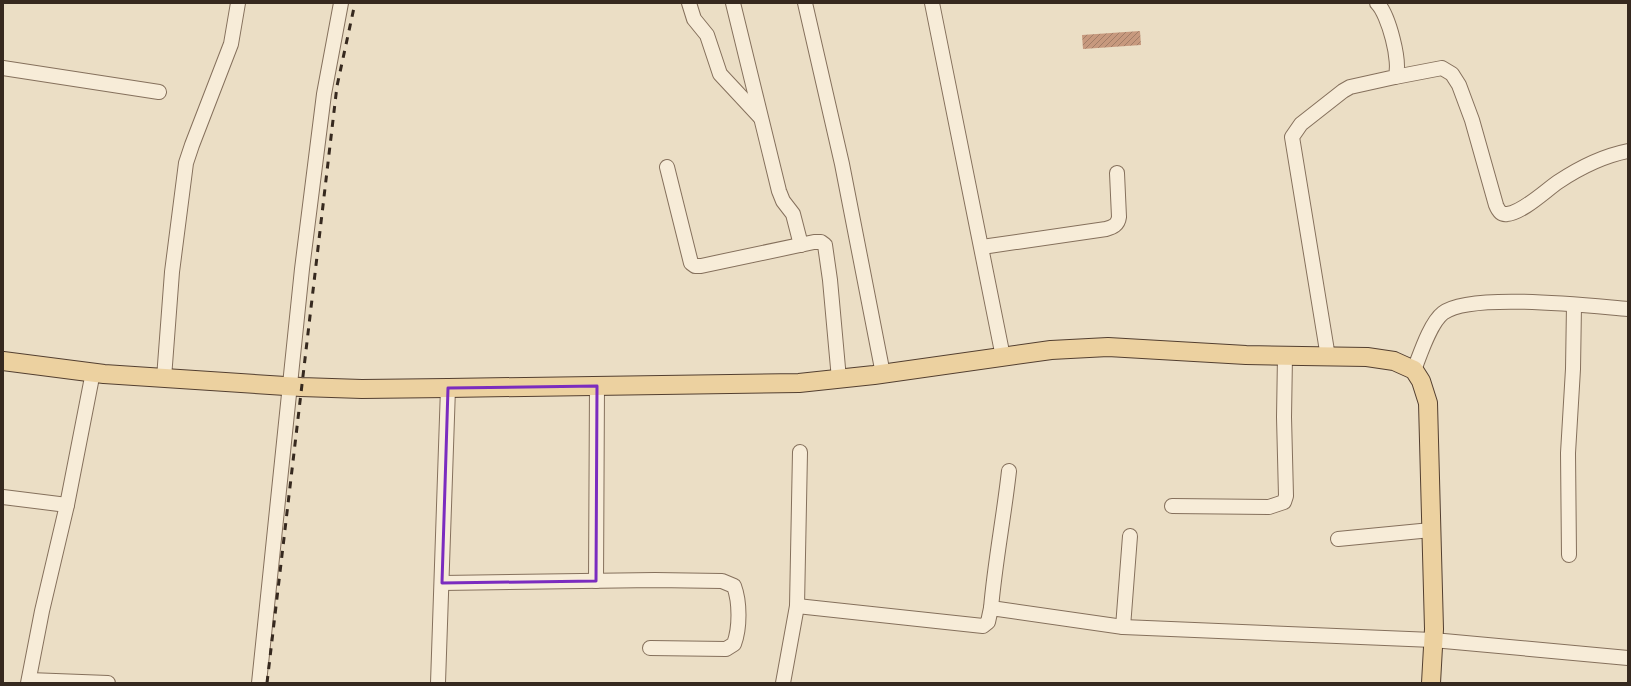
<svg xmlns="http://www.w3.org/2000/svg" width="1631" height="686" font-family="'Times New Roman',serif">
  <style>
    .building { fill: url(#building-hatch) }
    .lines { fill: none; stroke-linecap: round; stroke-linejoin: round }
    .minor-casing { stroke: #85705c; stroke-width: 16 }
    .major-casing { stroke: #533f30; stroke-width: 20 }
    .minor { stroke: #f7ecd8; stroke-width: 14 }
    .major { stroke: #ecd1a0; stroke-width: 18 }
    .rail { stroke: #36291f; stroke-width: 3; stroke-dasharray: 7 7; stroke-linecap: butt }
    .marked { fill: none; stroke: #7b2cbf; stroke-width: 3; stroke-linejoin: round }
  </style>
  <defs>
    <pattern id="building-hatch" width="6" height="6" patternUnits="userSpaceOnUse"><rect width="6" height="6" fill="#c7997e"/><path d="M-1 1l2-2M0 6l6-6M5 7l2-2" fill="none" stroke="#a27d67"/></pattern>
  </defs>
  <rect width="100%" height="100%" fill="#ebdec5"/>
  <polygon class="building" points="1140,31 1141,45 1083,49 1082,35"/>
  <g class="lines">
    <defs>
      <g id="minor">
        <polyline points="689,3 694,19 707,35 720,74 760,117"/>
        <polyline points="733,3 779,191 783,201 793,214 801,245"/>
        <polyline points="805,3 842,164 883,374"/>
        <polyline points="932,3 1003,357"/>
        <polyline points="3,68 159,92"/>
        <path d="M1395,77l47,-9 10,6 7,11 13,35 24,85c2,5 5,10 11,9 15,-1 38,-23 51,-32 21,-14 45,-26 70,-31"/>
        <polyline points="667,167 691,263 695,266 701,266 814,242 821,242 825,245 830,280 839,379"/>
        <path d="M982,247l124,-18c7,-2 12,-4 13,-12l-2,-44"/>
        <path d="M1328,357l-36,-220 9,-13 42,-33 7,-4 45,-10c7,-13 -7,-64 -18,-74"/>
        <path d="M1414,370c6,-15 16,-47 29,-57 27,-21 147,-7 185,-4"/>
        <polyline points="164,378 172,272 186,163 192,145 231,44 238,3"/>
        <polyline points="3,497 67,505"/>
        <polyline points="1172,506 1269,507 1284,502 1286,496 1284,417 1285,356"/>
        <polyline points="1338,539 1431,530"/>
        <polyline points="1569,555 1568,453 1573,369 1574,305"/>
        <polyline points="596,581 597,386"/>
        <path d="M442,583l213,-3 67,1 12,5c6,16 6,42 0,58l-8,5 -76,-1"/>
        <polyline points="797,606 983,626 988,622 991,608 1123,627 1433,640 1628,658"/>
        <path d="M991,608c4,-46 13,-92 18,-137"/>
        <polyline points="1123,627 1130,536"/>
        <polyline points="29,680 108,683"/>
        <polyline points="28,683 42,611 67,505 93,372"/>
        <polyline points="259,683 302,269 324,94 341,3"/>
        <polyline points="438,683 448,388"/>
        <polyline points="783,683 797,606 800,452"/>
      </g>
      <polyline id="major" points="3,361 104,374 301,387 362,389 448,388 799,383 874,375 1051,350 1108,347 1246,355 1367,357 1394,361 1414,370 1421,381 1428,403 1434,629 1431,683"/>
    </defs>
    <use href="#minor" class="minor-casing"/>
    <use href="#major" class="major-casing"/>
    <use href="#minor" class="minor"/>
    <use href="#major" class="major"/>
    <polyline class="rail" points="267,683 337,86 355,3"/>
  </g>
  <path class="marked" d="M597,386l-1,195 -154,2 6,-195z"/>
  <rect width="1631" height="686" fill="none" stroke="#36291f" stroke-width="8"/>
</svg>
